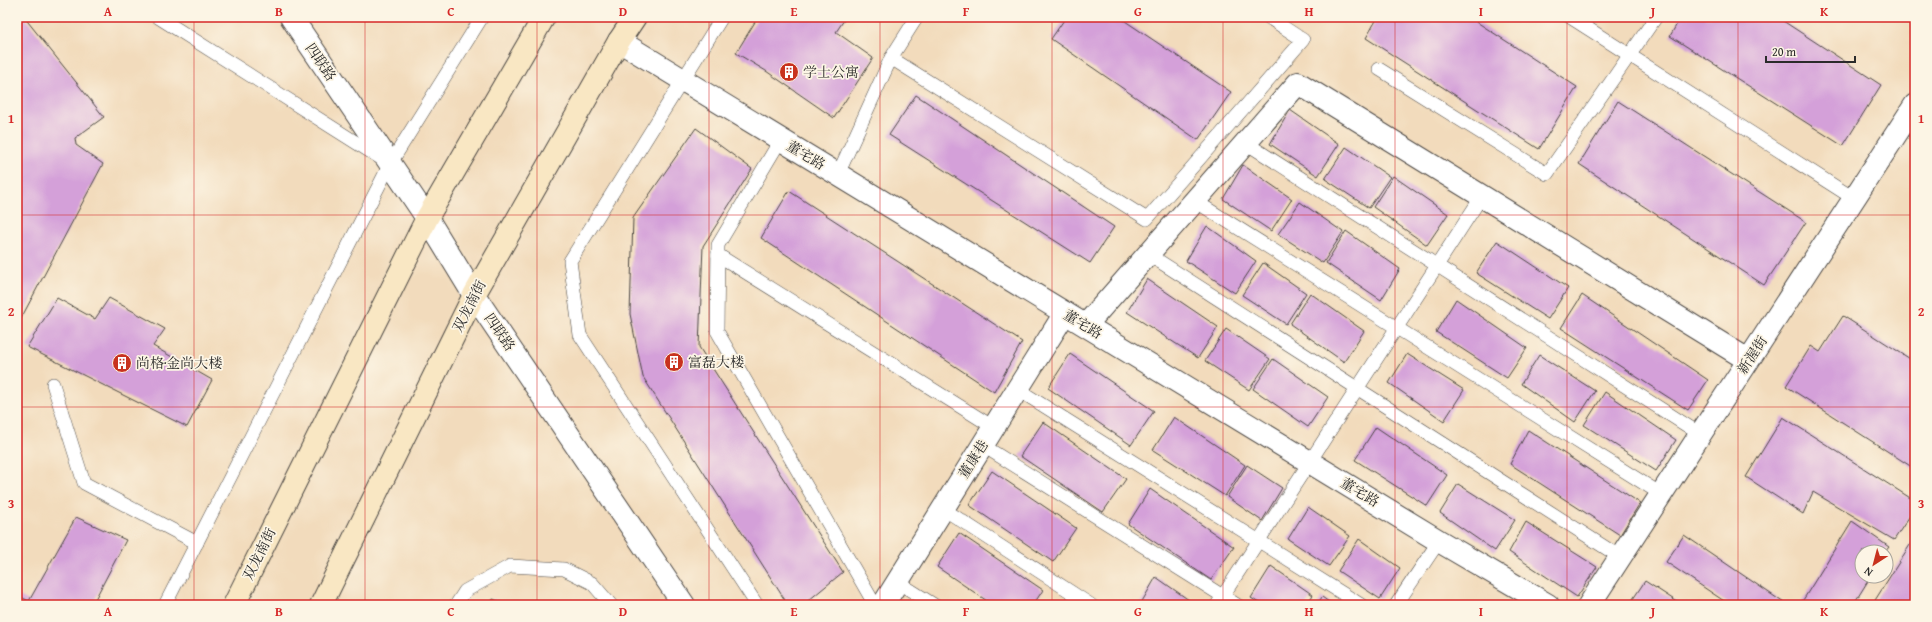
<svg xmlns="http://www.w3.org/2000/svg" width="1932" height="622" font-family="'Gentium Book Plus','Noto Serif SC',serif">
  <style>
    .building { fill: #d4a0d9 }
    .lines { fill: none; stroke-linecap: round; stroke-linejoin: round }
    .service-casing { stroke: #494541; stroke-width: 14 }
    .minor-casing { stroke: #494541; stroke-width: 24 }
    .secondary-casing { stroke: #494541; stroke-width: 24 }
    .service { stroke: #fff; stroke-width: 13 }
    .minor { stroke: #fff; stroke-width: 22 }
    .secondary { stroke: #f9e7c3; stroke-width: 22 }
    .grid { fill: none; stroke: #d62828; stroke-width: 1; stroke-opacity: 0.55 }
    .labels { text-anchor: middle; stroke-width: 3.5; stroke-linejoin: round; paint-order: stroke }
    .street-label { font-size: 14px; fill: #2b2b2b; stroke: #fcf5e5 }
    .poi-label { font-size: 14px; fill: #2b2b2b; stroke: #fcf5e5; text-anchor: start }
    .neatline { fill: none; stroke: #d62828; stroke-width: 1.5 }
    .grid-label { font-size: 13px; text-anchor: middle; font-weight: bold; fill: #d62828 }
  </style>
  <rect width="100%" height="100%" fill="#fcf5e5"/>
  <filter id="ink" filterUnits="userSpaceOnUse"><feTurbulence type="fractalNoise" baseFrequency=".025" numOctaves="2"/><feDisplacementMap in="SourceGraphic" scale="8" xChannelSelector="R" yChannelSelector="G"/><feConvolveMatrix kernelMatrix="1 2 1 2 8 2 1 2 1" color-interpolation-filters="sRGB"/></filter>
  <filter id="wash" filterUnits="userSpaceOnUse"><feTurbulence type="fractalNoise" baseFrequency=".012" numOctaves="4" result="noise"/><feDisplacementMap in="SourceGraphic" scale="16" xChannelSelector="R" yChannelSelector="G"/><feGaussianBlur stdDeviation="0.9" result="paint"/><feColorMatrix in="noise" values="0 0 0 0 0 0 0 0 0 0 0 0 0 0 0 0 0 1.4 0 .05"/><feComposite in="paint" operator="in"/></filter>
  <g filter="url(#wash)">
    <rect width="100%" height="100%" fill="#f2dbbc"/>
    <g id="blocks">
      <g class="building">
        <polygon points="17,17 24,17 104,117 75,138 76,145 103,164 17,326"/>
        <polygon points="758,17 846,17 836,32 873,58 834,118 766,71 736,53"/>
        <polygon points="1066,17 1119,17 1231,92 1198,140 1051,39"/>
        <polygon points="1378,17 1469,17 1577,87 1539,149 1366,38"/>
        <polygon points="1681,17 1777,17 1881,85 1843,146 1670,36"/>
        <polygon points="916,95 1114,227 1090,263 889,135"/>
        <polygon points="1618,101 1806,222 1764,285 1579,164"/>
        <polygon points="1290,110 1339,144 1318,176 1270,144"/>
        <polygon points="696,128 752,169 703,246 699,347 843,572 803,605 788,605 643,377 630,314 633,218"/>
        <polygon points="1346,147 1390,177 1369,208 1325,179"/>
        <polygon points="1243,165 1292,199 1271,231 1223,199"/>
        <polygon points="1393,176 1448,214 1427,245 1373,207"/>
        <polygon points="789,191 1022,342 994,392 761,238"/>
        <polygon points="1300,202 1343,232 1323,263 1278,234"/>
        <polygon points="1207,226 1256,261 1235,293 1186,261"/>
        <polygon points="1346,231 1400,269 1381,300 1326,263"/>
        <polygon points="1497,241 1568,288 1548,319 1476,273"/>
        <polygon points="1263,263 1306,293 1286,324 1242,295"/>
        <polygon points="1147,279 1218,327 1198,358 1127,312"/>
        <polygon points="1310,293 1364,331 1344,362 1290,324"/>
        <polygon points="1582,295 1708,380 1688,410 1561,328"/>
        <polygon points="57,298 95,319 109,298 165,329 153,346 212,380 187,427 27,347"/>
        <polygon points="1456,299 1527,348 1507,378 1436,332"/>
        <polygon points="1843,316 1915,362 1915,469 1786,386 1811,346 1820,352"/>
        <polygon points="1226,329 1270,359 1249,390 1205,361"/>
        <polygon points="1070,354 1154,411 1131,445 1048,388"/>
        <polygon points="1407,354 1464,390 1444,421 1389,383"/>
        <polygon points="1539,355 1595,391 1575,422 1521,384"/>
        <polygon points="1273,359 1328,397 1308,427 1253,389"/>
        <polygon points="1605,392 1676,440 1656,471 1584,425"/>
        <polygon points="1174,417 1245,465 1225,496 1153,450"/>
        <polygon points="1783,417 1915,501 1915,508 1894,540 1813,492 1803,514 1746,477"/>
        <polygon points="1043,422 1126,479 1103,512 1020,456"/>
        <polygon points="1376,427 1447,475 1427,506 1355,460"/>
        <polygon points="1528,430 1640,503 1620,535 1510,464"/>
        <polygon points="1247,465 1282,488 1262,521 1227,497"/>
        <polygon points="992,471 1076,528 1053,562 969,505"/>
        <polygon points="1458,484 1515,520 1495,551 1440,513"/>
        <polygon points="1150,489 1234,547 1211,580 1128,524"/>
        <polygon points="1308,507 1350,536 1329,566 1288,539"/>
        <polygon points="76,517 126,540 92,605 17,605 17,595 29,601"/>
        <polygon points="1852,521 1889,547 1885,552 1862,552 1862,576 1871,576 1853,605 1800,605"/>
        <polygon points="1526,522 1597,567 1577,597 1509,552"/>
        <polygon points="959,533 1043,590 1033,605 993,605 937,567"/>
        <polygon points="1684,535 1787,605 1730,605 1666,562"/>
        <polygon points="1915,537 1915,605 1872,605"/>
        <polygon points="1359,539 1400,568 1380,599 1338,571"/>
        <polygon points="1271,566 1313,595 1306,605 1262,605 1251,598"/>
        <polygon points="1156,577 1196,605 1140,605"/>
        <polygon points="1645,581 1682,605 1629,605"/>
        <polygon points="1322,597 1333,605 1317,605"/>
        <polygon points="493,599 507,605 490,605"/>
      </g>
    </g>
  </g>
  <g filter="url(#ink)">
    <use href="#blocks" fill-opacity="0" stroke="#494541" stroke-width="1"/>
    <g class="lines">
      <defs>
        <g id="service">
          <polyline points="158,17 382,159"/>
          <polyline points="722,17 570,261 580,335 757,605"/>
          <polyline points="1570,17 1853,198"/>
          <polyline points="891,58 1147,219 1303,40 1268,17"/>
          <polyline points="1379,69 1547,174 1656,17"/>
          <polyline points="781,139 718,245 717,331 875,605"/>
          <polyline points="1246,143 1700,434"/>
          <polyline points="838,174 891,58 917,17"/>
          <polyline points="1195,201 1661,494"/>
          <polyline points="1148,254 1620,557"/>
          <polyline points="718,255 993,427"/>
          <polyline points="53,384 84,483 197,543"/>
          <polyline points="1017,389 1361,605"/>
          <polyline points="982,445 1237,605"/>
          <polyline points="942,508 1091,605"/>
          <polyline points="896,581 934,605"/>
          <polyline points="165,605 390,164 482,17"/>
          <polyline points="456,605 465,591 510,566 564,569 592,583 611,605"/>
          <polyline points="1217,605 1482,196"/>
          <polyline points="1396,605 1439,541"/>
        </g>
        <g id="minor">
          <polyline points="291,17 427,218 474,295 684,605"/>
          <polyline points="619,41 1439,541 1548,605"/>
          <polyline points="1086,325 1298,83 1748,360"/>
          <polyline points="883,605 1065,313"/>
          <polyline points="1589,605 1915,105"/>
        </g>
        <g id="secondary">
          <polyline points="234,605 427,218 544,17"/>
          <polyline points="321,605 474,295 619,41 635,17"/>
        </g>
      </defs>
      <use href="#service" class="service-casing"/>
      <use href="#minor" class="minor-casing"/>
      <use href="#secondary" class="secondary-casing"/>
      <use href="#service" class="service"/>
      <use href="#minor" class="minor"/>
      <use href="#secondary" class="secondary"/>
    </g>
  </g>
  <path class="grid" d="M194,17v588M365,17v588M537,17v588M709,17v588M880,17v588M1052,17v588M1223,17v588M1395,17v588M1567,17v588M1738,17v588M17,215h1898M17,407h1898"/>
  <defs>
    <symbol id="building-disc" viewBox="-11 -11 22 22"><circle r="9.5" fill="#c8321e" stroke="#fcf5e5"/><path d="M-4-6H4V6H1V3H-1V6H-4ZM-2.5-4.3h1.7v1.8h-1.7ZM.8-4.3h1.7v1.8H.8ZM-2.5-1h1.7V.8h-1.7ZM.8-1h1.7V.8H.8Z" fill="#fff"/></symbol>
  </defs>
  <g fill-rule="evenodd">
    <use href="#building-disc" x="778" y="61" width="22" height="22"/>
    <use href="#building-disc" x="663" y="351" width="22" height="22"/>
    <use href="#building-disc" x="111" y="352" width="22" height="22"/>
  </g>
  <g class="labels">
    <g class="street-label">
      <text transform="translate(321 62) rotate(56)" y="5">四联路</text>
      <text transform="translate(806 155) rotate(31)" y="5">董宅路</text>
      <text transform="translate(469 306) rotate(-63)" y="5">双龙南街</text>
      <text transform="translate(1083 324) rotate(31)" y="5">董宅路</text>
      <text transform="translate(500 332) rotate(56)" y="5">四联路</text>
      <text transform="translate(1752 355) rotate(-57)" y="5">新渥街</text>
      <text transform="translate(973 459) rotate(-58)" y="5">董康巷</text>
      <text transform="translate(1360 492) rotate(31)" y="5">董宅路</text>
      <text transform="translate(259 554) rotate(-64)" y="5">双龙南街</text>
    </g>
    <g class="poi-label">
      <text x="803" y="77">学士公寓</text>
      <text x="688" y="367">富磊大楼</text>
      <text x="136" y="368">尚格·金尚大楼</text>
    </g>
  </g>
  <rect width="1932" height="622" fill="none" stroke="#fcf5e5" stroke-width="44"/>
  <g transform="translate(1874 564) rotate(216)"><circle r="19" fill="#fcf5e5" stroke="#a8a49b"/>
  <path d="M0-3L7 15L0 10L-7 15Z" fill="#c8321e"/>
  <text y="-6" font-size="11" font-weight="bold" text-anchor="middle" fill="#2b2b2b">N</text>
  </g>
  <path d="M1766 56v6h89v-6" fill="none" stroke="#2b2b2b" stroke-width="2"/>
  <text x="1772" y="56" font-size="12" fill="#2b2b2b" stroke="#fcf5e5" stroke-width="3" paint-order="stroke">20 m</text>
  <rect x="22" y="22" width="1888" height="578" class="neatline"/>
  <g class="grid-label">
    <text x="108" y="16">A</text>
    <text x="279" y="16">B</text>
    <text x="451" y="16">C</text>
    <text x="623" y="16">D</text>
    <text x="794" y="16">E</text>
    <text x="966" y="16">F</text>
    <text x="1138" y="16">G</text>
    <text x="1309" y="16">H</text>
    <text x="1481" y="16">I</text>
    <text x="1653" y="16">J</text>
    <text x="1824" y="16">K</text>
    <text x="11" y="123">1</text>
    <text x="1921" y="123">1</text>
    <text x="11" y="316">2</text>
    <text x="1921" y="316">2</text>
    <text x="11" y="508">3</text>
    <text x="1921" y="508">3</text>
    <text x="108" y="616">A</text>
    <text x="279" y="616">B</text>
    <text x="451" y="616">C</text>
    <text x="623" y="616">D</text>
    <text x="794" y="616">E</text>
    <text x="966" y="616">F</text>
    <text x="1138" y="616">G</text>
    <text x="1309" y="616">H</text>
    <text x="1481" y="616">I</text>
    <text x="1653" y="616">J</text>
    <text x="1824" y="616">K</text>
  </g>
</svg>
